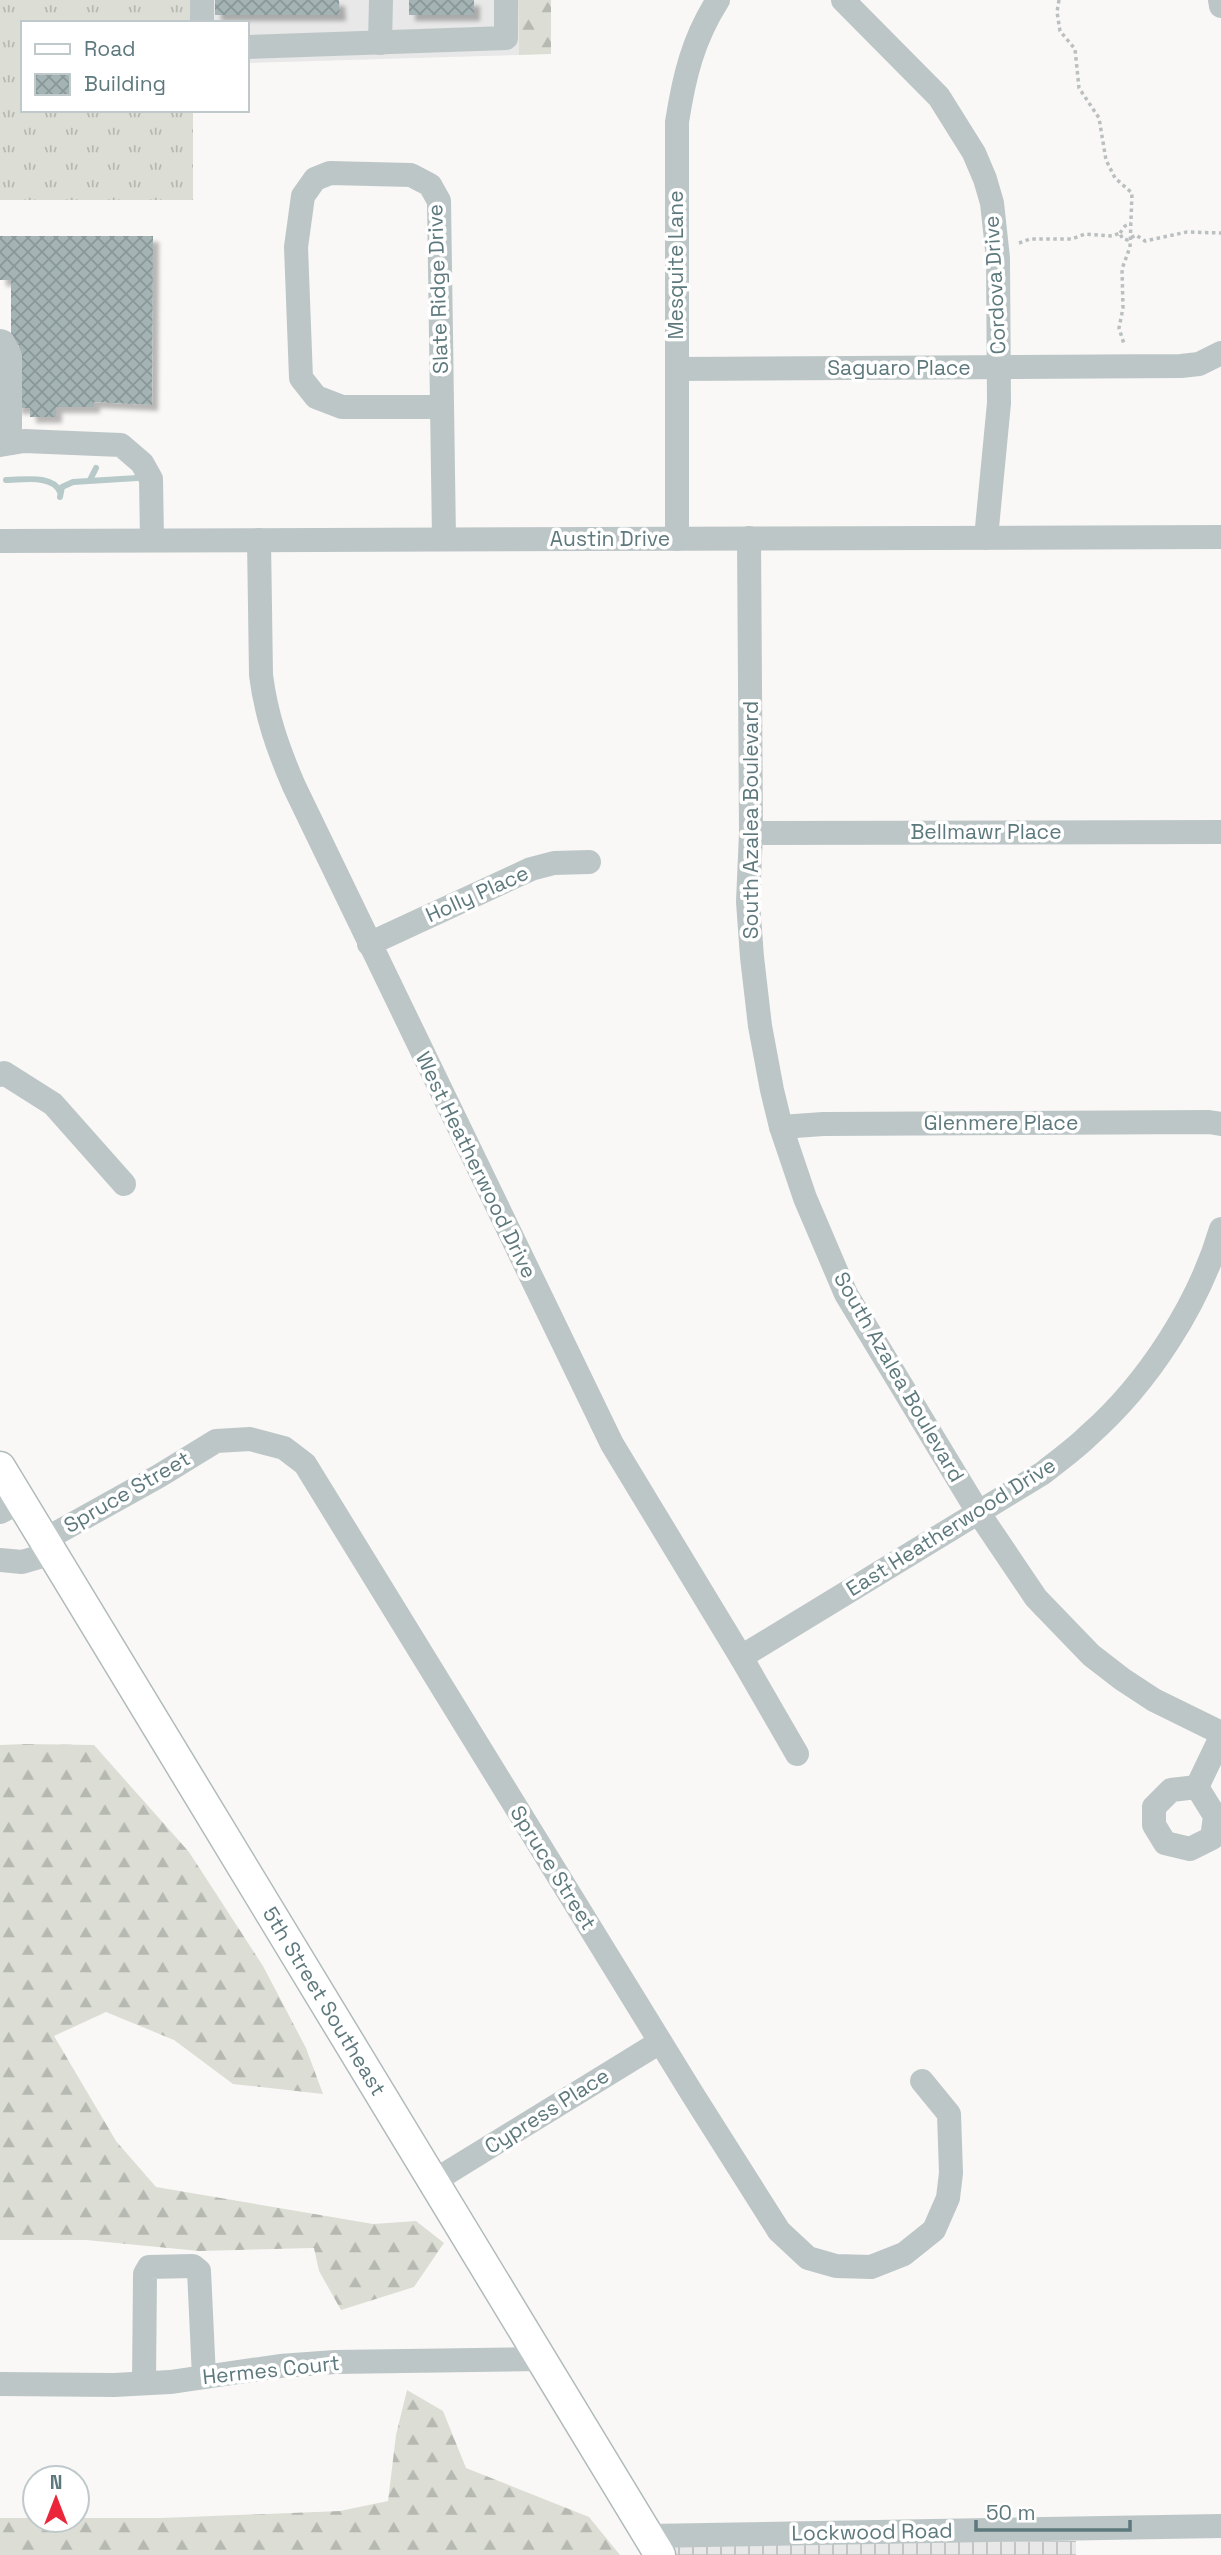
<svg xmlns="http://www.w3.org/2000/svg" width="1221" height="2555" font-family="'Space Grotesk',sans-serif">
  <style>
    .built { fill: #e7e8e7 }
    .industrial { fill: url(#industrial-grid) }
    .grass { fill: url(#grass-tufts) }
    .forest { fill: url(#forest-firs) }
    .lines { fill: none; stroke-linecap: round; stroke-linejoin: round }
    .stream { stroke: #b7c9c8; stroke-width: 6 }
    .building { fill: url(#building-cross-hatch); filter: url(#shadow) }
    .major-casing { stroke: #b1bbbc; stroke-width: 33 }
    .path { stroke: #bac0c1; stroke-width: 3.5; stroke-dasharray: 3.5 3.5; stroke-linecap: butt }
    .minor { stroke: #bdc6c7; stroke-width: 24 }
    .major { stroke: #fff; stroke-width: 30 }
    .labels { text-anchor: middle; stroke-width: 7; stroke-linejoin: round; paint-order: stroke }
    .street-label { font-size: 21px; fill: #5e797d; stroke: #fff }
  </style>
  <defs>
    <pattern id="industrial-grid" width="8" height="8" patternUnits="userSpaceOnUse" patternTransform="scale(1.75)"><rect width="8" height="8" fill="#e7e8e7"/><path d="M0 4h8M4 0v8" fill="none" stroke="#bec1c0"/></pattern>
    <pattern id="grass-tufts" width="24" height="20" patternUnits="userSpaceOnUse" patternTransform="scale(1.75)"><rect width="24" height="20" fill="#dcded5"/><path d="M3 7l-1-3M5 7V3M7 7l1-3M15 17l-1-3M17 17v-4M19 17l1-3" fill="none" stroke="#b6b9b2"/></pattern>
    <pattern id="forest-firs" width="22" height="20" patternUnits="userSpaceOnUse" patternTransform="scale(1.75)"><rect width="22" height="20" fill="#dcded5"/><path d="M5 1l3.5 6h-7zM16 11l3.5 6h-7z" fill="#b6b9b2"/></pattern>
    <pattern id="building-cross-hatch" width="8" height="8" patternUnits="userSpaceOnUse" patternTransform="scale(1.75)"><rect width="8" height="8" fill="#a4b4b5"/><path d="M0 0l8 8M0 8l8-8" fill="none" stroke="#899798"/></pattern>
    <filter id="shadow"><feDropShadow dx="6" dy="6" stdDeviation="2" flood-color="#0004"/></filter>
  </defs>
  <rect width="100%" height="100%" fill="#f9f8f6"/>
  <polygon class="built" points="177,0 518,0 519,55 247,63 247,23 192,23 192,0"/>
  <polygon class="industrial" points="1076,2541 1076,2555 676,2555 669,2544"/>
  <polygon class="grass" points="0,0 192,0 192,23 23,23 23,110 193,110 193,200 0,200"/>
  <g class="forest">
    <polygon points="518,0 551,0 551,54 519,55"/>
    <polygon points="25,1744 94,1745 189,1852 263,1966 306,2048 323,2094 233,2084 174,2040 106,2012 54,2036 116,2141 156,2187 373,2224 416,2221 444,2243 414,2287 341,2310 319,2271 314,2248 199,2251 86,2240 0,2240 0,1745"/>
    <polygon points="407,2390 443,2411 466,2468 589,2517 620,2555 0,2555 0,2518 162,2518 340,2511 388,2501 396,2435"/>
  </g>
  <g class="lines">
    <g class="stream">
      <path d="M6,480c16,0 47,-6 54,12"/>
      <polyline points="90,480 96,468"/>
      <polyline points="60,497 62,487 73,482 137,478"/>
    </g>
  </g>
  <g class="building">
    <polygon points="215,0 339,0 340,15 215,15"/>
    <rect x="409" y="0" width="65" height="15"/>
    <polygon points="0,236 153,236 152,405 94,402 94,407 56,407 56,417 30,417 30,408 15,408 19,345 11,345 11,280 0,280"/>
  </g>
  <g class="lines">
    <defs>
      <g id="major">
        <path id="s1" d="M0,1467l660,1088"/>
      </g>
    </defs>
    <use href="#major" class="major-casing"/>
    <g class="path">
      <polyline points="1059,0 1057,12 1060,31 1075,49 1079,88 1099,118 1106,160 1115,178 1132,193 1130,247 1122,269 1123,308 1119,328 1124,344"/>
      <polyline points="1120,233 1125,226 1131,223"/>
      <polyline points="1019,243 1030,239 1072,239 1085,234 1112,236 1120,233 1122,238 1127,240 1136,235 1145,241 1187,232 1221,233"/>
    </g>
    <g class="minor">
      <polyline points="202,0 202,23"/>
      <polyline points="843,0 939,97 974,153 985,179 992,203 998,258 999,403 986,538"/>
      <polyline points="1220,0 1221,6"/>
      <polyline points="380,43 381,0"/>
      <polyline points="247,47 506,38 506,0"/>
      <polyline points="0,341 3,342 10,356 10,443"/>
      <polyline points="677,369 1181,366 1199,364 1221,353"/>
      <polyline points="442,407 342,407 316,397 301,378 296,247 303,196 315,179 330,173 411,175 430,185 439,201 444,539"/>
      <polyline points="0,445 24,441 121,445 142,463 151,479 152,540"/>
      <polyline points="749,538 751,833 748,902 752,957 760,1026 772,1090 781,1127 805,1198 846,1294 978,1512 1036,1598 1091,1655 1122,1679 1154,1700 1221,1733"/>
      <path d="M677,539v-417c7,-45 16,-83 41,-122"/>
      <path d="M259,540l2,135c5,40 17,74 33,111l318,658 129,213 56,97"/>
      <polyline points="0,541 1221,537"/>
      <polyline points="751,833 1221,832"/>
      <polyline points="369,944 531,869 554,863 589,862"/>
      <polyline points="0,1075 4,1073 53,1104 124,1184"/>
      <polyline points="781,1127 823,1124 1209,1122 1221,1124"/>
      <polyline points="0,1512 21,1501"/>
      <polyline points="44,1540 159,1476 216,1441 250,1439 284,1448 305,1464 693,2095 779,2231 808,2258 836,2266 871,2267 904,2254 934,2230 948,2198 951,2173 949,2114 922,2081"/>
      <polyline points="0,1560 22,1562 53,1553"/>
      <path d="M741,1657l302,-184c16,-13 32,-24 46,-38 59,-52 110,-131 132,-206"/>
      <polygon points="1197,1787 1215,1816 1212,1838 1190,1849 1165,1843 1154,1825 1154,1807 1171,1790"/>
      <polyline points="1197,1787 1221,1737"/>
      <polyline points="434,2181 660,2042"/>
      <polyline points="144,2383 145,2274 149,2267 193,2266 199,2271 204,2377"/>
      <polyline points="0,2384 114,2385 170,2382 280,2366 335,2362 541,2359"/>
      <polyline points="648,2536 1221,2526"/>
    </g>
    <use href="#major" class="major"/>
  </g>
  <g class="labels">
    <g class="street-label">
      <text transform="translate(676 265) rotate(-90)" y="7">Mesquite Lane</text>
      <text transform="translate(995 285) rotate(-93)" y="7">Cordova Drive</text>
      <text transform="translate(438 289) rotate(-92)" y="7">Slate Ridge Drive</text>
      <text x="899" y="375">Saguaro Place</text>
      <text x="610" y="546">Austin Drive</text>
      <text transform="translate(751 820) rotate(-90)" y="7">South Azalea Boulevard</text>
      <text x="986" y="839">Bellmawr Place</text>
      <text transform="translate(477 894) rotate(-24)" y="7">Holly Place</text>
      <text x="1001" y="1130">Glenmere Place</text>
      <text transform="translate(476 1165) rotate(64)" y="7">West Heatherwood Drive</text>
      <text transform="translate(899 1377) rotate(60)" y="7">South Azalea Boulevard</text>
      <text transform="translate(127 1492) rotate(-30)" y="7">Spruce Street</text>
      <text transform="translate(951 1527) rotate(-32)" y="7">East Heatherwood Drive</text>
      <text transform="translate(553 1868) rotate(58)" y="7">Spruce Street</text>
      <text dy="7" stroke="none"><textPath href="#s1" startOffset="625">5th Street Southeast</textPath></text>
      <text transform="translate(547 2111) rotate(-32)" y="7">Cypress Place</text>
      <text transform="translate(271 2370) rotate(-6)" y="7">Hermes Court</text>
      <text transform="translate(872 2532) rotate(-1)" y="7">Lockwood Road</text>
    </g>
  </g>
  <rect x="21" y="21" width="228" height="91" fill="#ffffff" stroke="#bfc9cb" stroke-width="2"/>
  <rect x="35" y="44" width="35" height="10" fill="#ffffff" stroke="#bfc9cb" stroke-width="2"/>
  <text x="84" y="56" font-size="21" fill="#5e797d">Road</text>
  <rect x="35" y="74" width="35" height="21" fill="url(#building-cross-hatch)" stroke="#bfc9cb" stroke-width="2"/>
  <text x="84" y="91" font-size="21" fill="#5e797d">Building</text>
  <g transform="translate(56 2499)"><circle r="33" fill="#ffffff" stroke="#bfc9cb" stroke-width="2"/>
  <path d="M0-5L12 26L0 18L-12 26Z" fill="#eb253a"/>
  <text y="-10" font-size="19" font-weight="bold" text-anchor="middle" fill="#5e797d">N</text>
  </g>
  <path d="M976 2520v10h154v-10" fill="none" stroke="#5e797d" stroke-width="3.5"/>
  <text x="986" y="2520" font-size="21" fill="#5e797d" stroke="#ffffff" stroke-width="5" paint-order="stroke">50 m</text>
</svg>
